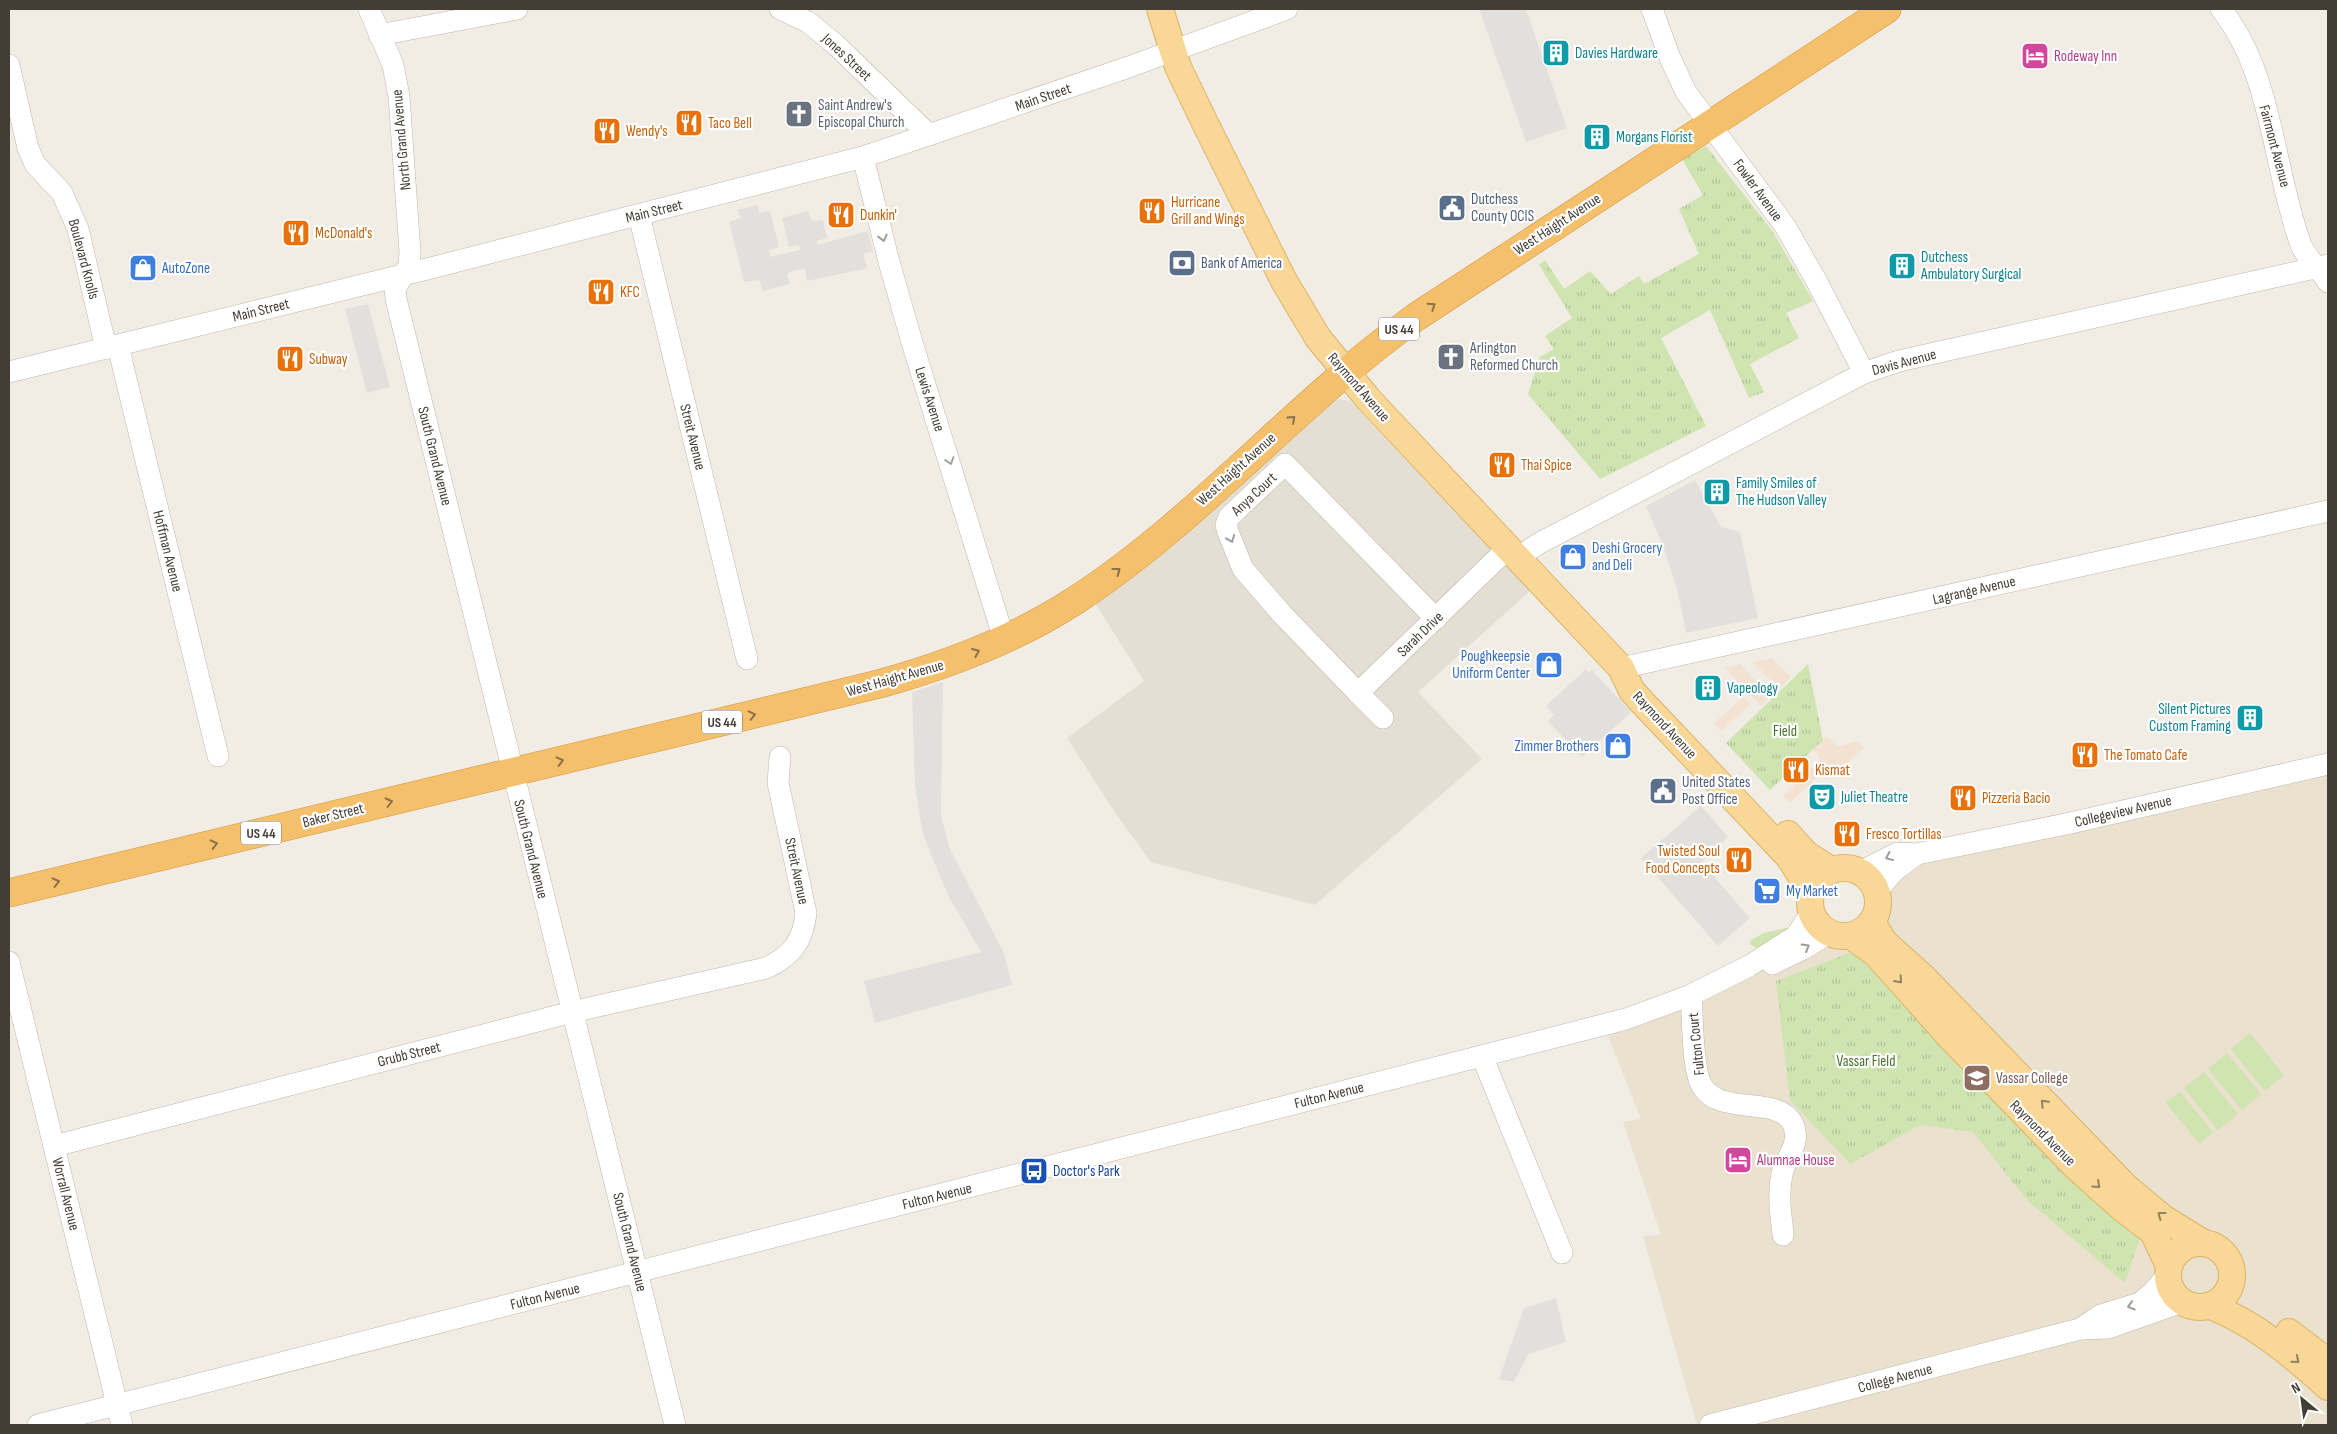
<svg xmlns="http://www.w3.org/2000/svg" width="2337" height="1434" font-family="'Sofia Sans Condensed',sans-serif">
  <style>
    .residential { fill: #e5ded3 }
    .commercial { fill: #f3e2d1 }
    .education { fill: #eae1cf }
    .green { fill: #cfe4b0 }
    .park { fill: url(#park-tufts) }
    .parking { fill: #e2e0dd }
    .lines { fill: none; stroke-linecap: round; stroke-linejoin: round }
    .minor-casing { stroke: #bfb7ab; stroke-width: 22 }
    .major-casing { stroke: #dcb368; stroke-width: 28 }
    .highway-casing { stroke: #d3943d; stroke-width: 29 }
    .minor { stroke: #fff; stroke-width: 21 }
    .major { stroke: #f8d797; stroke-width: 26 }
    .highway { stroke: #f5c06c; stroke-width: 28 }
    .oneway { stroke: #a19e9a }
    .oneway2 { stroke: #8a714b }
    .oneway3 { stroke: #948261 }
    .labels { text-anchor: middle; stroke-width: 4.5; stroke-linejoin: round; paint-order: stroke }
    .shield { fill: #fff; stroke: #7b7772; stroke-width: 1 }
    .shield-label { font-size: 14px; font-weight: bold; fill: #433d35 }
    .culture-label { font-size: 15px; fill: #0d838f; stroke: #fff; text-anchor: start }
    .hotel-label { font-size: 15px; fill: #b23c85; stroke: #fff; text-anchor: start }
    .street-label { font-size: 15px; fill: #433d35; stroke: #fff }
    .worship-label { font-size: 15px; fill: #5b616d; stroke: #fff; text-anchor: start }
    .food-label { font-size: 15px; fill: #c56008; stroke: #fff; text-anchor: start }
    .service-label { font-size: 15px; fill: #4e5e75; stroke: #fff; text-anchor: start }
    .shop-label { font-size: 15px; fill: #366cbe; stroke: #fff; text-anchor: start }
    .park-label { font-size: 15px; fill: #4a712c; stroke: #fff }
    .education-label { font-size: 15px; fill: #785e54; stroke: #fff; text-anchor: start }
    .transit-label { font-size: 15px; fill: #164399; stroke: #fff; text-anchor: start }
  </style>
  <defs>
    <pattern id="park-tufts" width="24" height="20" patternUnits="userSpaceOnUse" patternTransform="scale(1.25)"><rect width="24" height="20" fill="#cfe4b0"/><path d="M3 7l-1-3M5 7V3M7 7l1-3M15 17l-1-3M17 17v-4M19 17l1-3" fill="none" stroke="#b3c498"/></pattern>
  </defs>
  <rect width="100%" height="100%" fill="#f1ede5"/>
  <polygon class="residential" points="1338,399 1350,401 1530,591 1418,692 1482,759 1315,905 1151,862 1116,814 1067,738 1144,681 1095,603 1173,543 1333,401"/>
  <g class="commercial">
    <polygon points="1772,658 1791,677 1779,689 1753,662"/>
    <polygon points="1740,664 1771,696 1761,706 1725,668"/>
    <polygon points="1743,697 1750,704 1721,731 1714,723"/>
    <polygon points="1827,736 1838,747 1857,741 1864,747 1836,774 1828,767 1790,803 1783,796 1821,759 1812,748"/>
  </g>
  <polygon class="education" points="2328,767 2328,1425 1697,1425 1643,1236 1661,1235 1623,1122 1641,1119 1608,1036 1642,1025 1684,999 1750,973 1778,966 1818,943 1857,934 1869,929 1878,910 1883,894 1916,859"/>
  <g class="green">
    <polygon points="1786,928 1790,929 1759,950 1750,944 1751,940 1764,933"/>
    <polygon points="2250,1033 2284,1075 2265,1091 2231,1049"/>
    <polygon points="2227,1053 2261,1094 2242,1110 2208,1069"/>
    <polygon points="2204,1072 2238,1114 2218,1130 2184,1088"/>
    <polygon points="2180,1092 2213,1132 2200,1144 2166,1103"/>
  </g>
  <g class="park">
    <polygon points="1706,146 1773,232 1813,301 1786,313 1799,338 1750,364 1764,392 1749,398 1710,310 1661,338 1706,426 1600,479 1528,394 1540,357 1554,349 1545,336 1572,318 1539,265 1545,260 1564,289 1590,271 1611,294 1639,276 1644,284 1699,254 1679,209 1703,195 1682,159"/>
    <polygon points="1808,664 1823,740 1770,790 1726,743"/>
    <polygon points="1852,952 1888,969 2142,1231 2125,1283 2027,1200 1973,1132 1920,1125 1850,1164 1790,1100 1776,981"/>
  </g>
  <g class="parking">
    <polygon points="1479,9 1526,9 1567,128 1526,142"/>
    <polygon points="758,205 759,213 770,211 779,247 769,250 770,257 800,250 799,245 789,247 782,218 808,211 812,221 823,220 827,238 817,241 817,245 868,231 873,251 863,254 867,267 864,269 807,281 805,270 802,269 789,272 787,275 790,284 763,291 759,280 744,282 729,222 741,218 737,210"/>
    <polygon points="368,304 390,387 367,393 345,309"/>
    <polygon points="1695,480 1721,527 1740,532 1758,618 1686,633 1677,589 1662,543 1646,506"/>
    <polygon points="1586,669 1589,673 1592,670 1631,712 1582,757 1548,721 1554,715 1546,706"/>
    <polygon points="943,682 941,815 949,847 1004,953 1012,985 875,1023 864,981 981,952 949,897 929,850 922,830 915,785 912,692"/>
    <polygon points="1701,806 1728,837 1701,862 1750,918 1718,946 1641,858"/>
    <polygon points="1556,1298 1566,1342 1528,1354 1514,1382 1499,1379 1524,1308"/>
  </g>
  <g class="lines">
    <defs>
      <g id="minor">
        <polyline points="369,9 393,65 399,96 410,252 409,265 395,289 396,299 675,1425"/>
        <polyline points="780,9 808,22 835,44 929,135"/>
        <polyline points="1652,9 1670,58 1686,92 1785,226 1816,280 1864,373"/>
        <path d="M2221,9c52,65 52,160 80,236 4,11 20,26 27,37"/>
        <polyline points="379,35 517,9"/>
        <polyline points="9,65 28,148 35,164 62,193 78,229 106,348"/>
        <polyline points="863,157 889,262 914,349 1004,639"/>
        <polyline points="639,215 747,659"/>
        <polyline points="118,346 218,756"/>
        <polyline points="9,372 431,268 863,157 1126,68 1287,9"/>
        <polyline points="1517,558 1538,544 1864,373 1899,361 2328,265"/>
        <polyline points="1621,668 2328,511"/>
        <polyline points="1358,693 1282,614 1243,569 1228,532 1226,525 1229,517 1285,464 1436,619"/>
        <polyline points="1383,718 1358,693 1507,549"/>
        <polyline points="1917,854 2066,824 2328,764"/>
        <polyline points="1860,872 1897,853 1917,854 1894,871 1877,891"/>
        <polyline points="9,962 122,1425"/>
        <polyline points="1772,964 1805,948 1829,933"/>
        <path d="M1691,995c2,23 1,67 9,87 16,37 78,11 93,42 8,19 -5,30 -10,46 -2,7 -3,16 -3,23 -1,14 2,28 3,42"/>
        <polyline points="1482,1056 1562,1253"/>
        <path d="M54,1146l518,-134 194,-44c26,-12 37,-27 40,-55l-28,-130 2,-26"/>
        <polyline points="2167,1276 2153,1292 2140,1303 2101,1315 2080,1329 2108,1328 2182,1302"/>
        <polyline points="38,1425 1626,1019 1691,995 1749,966 1796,936 1811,913"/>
        <polyline points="1710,1425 2080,1329"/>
      </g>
      <g id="major">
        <polyline points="1160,9 1178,67 1204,121 1284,281 1318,338 1369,400 1621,668 1632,691 1642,702 1789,857 1811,892"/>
        <polyline points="1788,834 1806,854 1831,870"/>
        <circle cx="1844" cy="902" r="34"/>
        <polyline points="1872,922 1885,943 1924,978 2126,1187 2163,1218 2202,1242"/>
        <polyline points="1851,936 1876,954 1950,1037 2076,1167 2123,1209 2153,1232 2169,1266"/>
        <circle cx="2200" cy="1275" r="32"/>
        <path d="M2211,1306c45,18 81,49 117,81"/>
        <polyline points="2289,1332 2328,1362"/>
      </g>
      <path id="highway" d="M9,893l870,-209c69,-19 137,-45 197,-84 124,-81 220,-197 340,-283l471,-308"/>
    </defs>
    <use href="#minor" class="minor-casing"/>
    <use href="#major" class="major-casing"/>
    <use href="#highway" class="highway-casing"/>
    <use href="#minor" class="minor"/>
    <use href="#major" class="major"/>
    <use href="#highway" class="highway"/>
  </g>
  <defs><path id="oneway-chevron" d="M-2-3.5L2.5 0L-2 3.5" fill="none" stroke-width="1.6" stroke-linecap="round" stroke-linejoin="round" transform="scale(1.25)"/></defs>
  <g class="oneway">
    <use href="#oneway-chevron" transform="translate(883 238) rotate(76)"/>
    <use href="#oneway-chevron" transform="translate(950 461) rotate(72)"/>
    <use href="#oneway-chevron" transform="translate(1231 539) rotate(68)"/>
    <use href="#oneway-chevron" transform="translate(1889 857) rotate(155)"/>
    <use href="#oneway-chevron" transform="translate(1806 947) rotate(-31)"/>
    <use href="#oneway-chevron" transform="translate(2131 1306) rotate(163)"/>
  </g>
  <g class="oneway2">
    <use href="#oneway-chevron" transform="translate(1432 306) rotate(-34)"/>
    <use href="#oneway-chevron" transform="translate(1292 419) rotate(-42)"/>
    <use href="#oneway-chevron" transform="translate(1117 571) rotate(-37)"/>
    <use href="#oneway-chevron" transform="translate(976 652) rotate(-23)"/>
    <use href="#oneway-chevron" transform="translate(752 715) rotate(-13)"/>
    <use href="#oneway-chevron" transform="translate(560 761) rotate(-14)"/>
    <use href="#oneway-chevron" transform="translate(389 802) rotate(-14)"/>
    <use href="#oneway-chevron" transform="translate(214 844) rotate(-14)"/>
    <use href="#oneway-chevron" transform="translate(56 882) rotate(-14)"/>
  </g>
  <g class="oneway3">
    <use href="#oneway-chevron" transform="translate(1899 980) rotate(48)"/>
    <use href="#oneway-chevron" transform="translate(2044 1103) rotate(-134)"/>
    <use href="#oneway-chevron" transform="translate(2097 1185) rotate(42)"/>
    <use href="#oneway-chevron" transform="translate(2161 1215) rotate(-143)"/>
    <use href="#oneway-chevron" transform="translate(2296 1360) rotate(40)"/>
  </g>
  <defs>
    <symbol id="building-square" viewBox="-11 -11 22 22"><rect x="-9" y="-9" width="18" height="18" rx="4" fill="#0f9aa8" stroke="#fff"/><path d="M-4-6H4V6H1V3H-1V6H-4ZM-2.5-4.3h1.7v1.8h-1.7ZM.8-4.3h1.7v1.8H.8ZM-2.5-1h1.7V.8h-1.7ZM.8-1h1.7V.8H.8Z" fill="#fff"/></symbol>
    <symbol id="hotel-square" viewBox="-11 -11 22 22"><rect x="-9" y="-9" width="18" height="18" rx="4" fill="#d1479c" stroke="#fff"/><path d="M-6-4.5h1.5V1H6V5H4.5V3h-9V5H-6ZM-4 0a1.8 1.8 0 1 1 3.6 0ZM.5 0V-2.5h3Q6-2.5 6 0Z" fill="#fff"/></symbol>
    <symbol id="church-square" viewBox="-11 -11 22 22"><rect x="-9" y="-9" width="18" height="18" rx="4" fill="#6b7280" stroke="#fff"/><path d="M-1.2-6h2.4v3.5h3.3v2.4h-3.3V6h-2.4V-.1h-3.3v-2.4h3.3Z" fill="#fff"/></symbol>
    <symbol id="restaurant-square" viewBox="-11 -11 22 22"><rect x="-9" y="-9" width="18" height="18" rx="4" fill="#e8710a" stroke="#fff"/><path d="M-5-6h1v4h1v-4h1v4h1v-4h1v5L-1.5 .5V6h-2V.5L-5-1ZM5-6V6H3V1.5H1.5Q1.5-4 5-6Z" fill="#fff"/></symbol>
    <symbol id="civic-square" viewBox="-11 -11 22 22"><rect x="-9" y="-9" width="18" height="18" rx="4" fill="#5c6f8a" stroke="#fff"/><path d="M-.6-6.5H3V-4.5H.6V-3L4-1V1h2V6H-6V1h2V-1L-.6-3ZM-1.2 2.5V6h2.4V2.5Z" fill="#fff"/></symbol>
    <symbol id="bank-square" viewBox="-11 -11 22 22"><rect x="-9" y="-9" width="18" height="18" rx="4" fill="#5c6f8a" stroke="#fff"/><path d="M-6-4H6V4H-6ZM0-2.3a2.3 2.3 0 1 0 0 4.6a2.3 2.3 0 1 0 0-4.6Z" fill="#fff"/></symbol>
    <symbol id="shop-square" viewBox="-11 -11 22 22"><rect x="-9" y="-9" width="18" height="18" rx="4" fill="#3f7fe0" stroke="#fff"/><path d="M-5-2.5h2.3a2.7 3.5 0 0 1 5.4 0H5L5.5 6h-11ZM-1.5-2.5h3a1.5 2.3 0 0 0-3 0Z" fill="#fff"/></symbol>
    <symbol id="theatre-square" viewBox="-11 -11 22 22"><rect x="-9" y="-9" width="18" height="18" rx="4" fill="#0f9aa8" stroke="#fff"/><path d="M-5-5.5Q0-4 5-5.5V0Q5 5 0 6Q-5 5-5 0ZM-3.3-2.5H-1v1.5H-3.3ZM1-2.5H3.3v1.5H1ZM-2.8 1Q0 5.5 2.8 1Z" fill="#fff"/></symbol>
    <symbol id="supermarket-square" viewBox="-11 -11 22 22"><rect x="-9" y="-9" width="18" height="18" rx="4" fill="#3f7fe0" stroke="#fff"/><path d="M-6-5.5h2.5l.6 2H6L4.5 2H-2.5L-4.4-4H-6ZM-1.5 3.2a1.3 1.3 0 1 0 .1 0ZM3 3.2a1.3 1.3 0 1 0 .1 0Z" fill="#fff"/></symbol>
    <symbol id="university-square" viewBox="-11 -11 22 22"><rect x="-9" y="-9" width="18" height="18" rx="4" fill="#8d6e63" stroke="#fff"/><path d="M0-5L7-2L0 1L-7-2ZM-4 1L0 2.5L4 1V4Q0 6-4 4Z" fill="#fff"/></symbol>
    <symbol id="bus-square" viewBox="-11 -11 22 22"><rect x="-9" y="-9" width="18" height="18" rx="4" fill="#1a4fb4" stroke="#fff"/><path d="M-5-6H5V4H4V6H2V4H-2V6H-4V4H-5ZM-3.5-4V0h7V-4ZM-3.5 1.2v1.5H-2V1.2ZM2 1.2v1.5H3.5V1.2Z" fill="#fff"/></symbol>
  </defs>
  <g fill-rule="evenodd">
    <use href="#building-square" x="1540" y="37" width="32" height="32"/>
    <use href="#hotel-square" x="2019" y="40" width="32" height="32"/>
    <use href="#church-square" x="783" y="98" width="32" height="32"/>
    <use href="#restaurant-square" x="673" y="107" width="32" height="32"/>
    <use href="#restaurant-square" x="591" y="115" width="32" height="32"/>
    <use href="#building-square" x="1581" y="121" width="32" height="32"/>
    <use href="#civic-square" x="1436" y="192" width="32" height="32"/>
    <use href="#restaurant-square" x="1136" y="195" width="32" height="32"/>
    <use href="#restaurant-square" x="825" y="199" width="32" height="32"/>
    <use href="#restaurant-square" x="280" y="217" width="32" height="32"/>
    <use href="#bank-square" x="1166" y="247" width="32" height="32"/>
    <use href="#building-square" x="1886" y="250" width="32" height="32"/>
    <use href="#shop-square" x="127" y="252" width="32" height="32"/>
    <use href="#restaurant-square" x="585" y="276" width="32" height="32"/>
    <use href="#church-square" x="1435" y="341" width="32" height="32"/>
    <use href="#restaurant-square" x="274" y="343" width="32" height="32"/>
    <use href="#restaurant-square" x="1486" y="449" width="32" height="32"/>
    <use href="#building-square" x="1701" y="476" width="32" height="32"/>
    <use href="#shop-square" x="1557" y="541" width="32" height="32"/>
    <use href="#shop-square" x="1533" y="649" width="32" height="32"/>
    <use href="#building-square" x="1692" y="672" width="32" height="32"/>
    <use href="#building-square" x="2234" y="702" width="32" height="32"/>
    <use href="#shop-square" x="1602" y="730" width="32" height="32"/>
    <use href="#restaurant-square" x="2069" y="739" width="32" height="32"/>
    <use href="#restaurant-square" x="1780" y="754" width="32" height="32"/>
    <use href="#civic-square" x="1647" y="775" width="32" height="32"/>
    <use href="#theatre-square" x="1806" y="781" width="32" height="32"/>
    <use href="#restaurant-square" x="1947" y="782" width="32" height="32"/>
    <use href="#restaurant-square" x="1831" y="818" width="32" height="32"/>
    <use href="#restaurant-square" x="1723" y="844" width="32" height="32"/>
    <use href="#supermarket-square" x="1751" y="875" width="32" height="32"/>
    <use href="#university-square" x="1961" y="1062" width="32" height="32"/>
    <use href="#hotel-square" x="1722" y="1144" width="32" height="32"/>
    <use href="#bus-square" x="1018" y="1155" width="32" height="32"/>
  </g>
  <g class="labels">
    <g class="shield">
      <rect x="1379" y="317.5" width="40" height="23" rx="4"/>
      <rect x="702" y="710.5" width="40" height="23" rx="4"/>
      <rect x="241" y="821.5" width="40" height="23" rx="4"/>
    </g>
    <g class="shield-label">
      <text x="1399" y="334">US 44</text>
      <text x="722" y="727">US 44</text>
      <text x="261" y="838">US 44</text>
    </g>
    <g class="culture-label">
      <text x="1575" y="58">Davies Hardware</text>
      <text x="1616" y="142">Morgans Florist</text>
      <text x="1921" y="262">Dutchess<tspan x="1921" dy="17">Ambulatory Surgical</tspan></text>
      <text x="1736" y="488">Family Smiles of<tspan x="1736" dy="17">The Hudson Valley</tspan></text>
      <text x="1727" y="693">Vapeology</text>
      <text x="2231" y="714" text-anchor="end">Silent Pictures<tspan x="2231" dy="17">Custom Framing</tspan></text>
      <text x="1841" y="802">Juliet Theatre</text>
    </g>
    <g class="hotel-label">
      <text x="2054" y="61">Rodeway Inn</text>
      <text x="1757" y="1165">Alumnae House</text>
    </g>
    <g class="street-label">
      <text transform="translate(847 57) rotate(43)" y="5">Jones Street</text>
      <text transform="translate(1043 97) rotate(-19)" y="5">Main Street</text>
      <text transform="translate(401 140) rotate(-95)" y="5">North Grand Avenue</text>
      <text transform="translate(2275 146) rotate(75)" y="5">Fairmont Avenue</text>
      <text transform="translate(1758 190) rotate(54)" y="5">Fowler Avenue</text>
      <text transform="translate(654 211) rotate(-14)" y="5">Main Street</text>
      <text transform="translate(1557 224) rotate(-33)" y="5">West Haight Avenue</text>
      <text transform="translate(84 259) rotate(75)" y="5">Boulevard Knolls</text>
      <text transform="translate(261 310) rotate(-14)" y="5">Main Street</text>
      <text transform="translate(1904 362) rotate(-15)" y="5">Davis Avenue</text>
      <text transform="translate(1359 387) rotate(49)" y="5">Raymond Avenue</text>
      <text transform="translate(930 399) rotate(72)" y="5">Lewis Avenue</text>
      <text transform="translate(693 437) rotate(76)" y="5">Streit Avenue</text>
      <text transform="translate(435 456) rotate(76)" y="5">South Grand Avenue</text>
      <text transform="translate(1236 469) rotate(-42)" y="5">West Haight Avenue</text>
      <text transform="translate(1254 494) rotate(-43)" y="5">Anya Court</text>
      <text transform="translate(168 551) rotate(76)" y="5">Hoffman Avenue</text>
      <text transform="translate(1974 590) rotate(-13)" y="5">Lagrange Avenue</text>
      <text transform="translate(1420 634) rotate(-44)" y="5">Sarah Drive</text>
      <text transform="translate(895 678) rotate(-16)" y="5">West Haight Avenue</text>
      <text transform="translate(1665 725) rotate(47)" y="5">Raymond Avenue</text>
      <text transform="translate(2123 811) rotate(-13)" y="5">Collegeview Avenue</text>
      <text transform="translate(333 815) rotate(-14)" y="5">Baker Street</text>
      <text transform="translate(531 849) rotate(76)" y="5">South Grand Avenue</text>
      <text transform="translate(797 871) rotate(78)" y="5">Streit Avenue</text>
      <text transform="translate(1696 1044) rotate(-96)" y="5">Fulton Court</text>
      <text transform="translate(409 1054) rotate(-14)" y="5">Grubb Street</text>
      <text transform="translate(1329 1095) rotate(-14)" y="5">Fulton Avenue</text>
      <text transform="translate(2043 1133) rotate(45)" y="5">Raymond Avenue</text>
      <text transform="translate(66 1194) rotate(76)" y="5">Worrall Avenue</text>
      <text transform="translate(937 1196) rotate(-14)" y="5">Fulton Avenue</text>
      <text transform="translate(630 1242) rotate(76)" y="5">South Grand Avenue</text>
      <text transform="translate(545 1296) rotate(-14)" y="5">Fulton Avenue</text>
      <text transform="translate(1895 1378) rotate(-15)" y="5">College Avenue</text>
    </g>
    <g class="worship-label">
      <text x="818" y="110">Saint Andrew's<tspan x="818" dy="17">Episcopal Church</tspan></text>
      <text x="1470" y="353">Arlington<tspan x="1470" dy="17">Reformed Church</tspan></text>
    </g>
    <g class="food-label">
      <text x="708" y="128">Taco Bell</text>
      <text x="626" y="136">Wendy's</text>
      <text x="1171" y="207">Hurricane<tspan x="1171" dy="17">Grill and Wings</tspan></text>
      <text x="860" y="220">Dunkin'</text>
      <text x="315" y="238">McDonald's</text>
      <text x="620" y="297">KFC</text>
      <text x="309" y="364">Subway</text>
      <text x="1521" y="470">Thai Spice</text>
      <text x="2104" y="760">The Tomato Cafe</text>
      <text x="1815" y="775">Kismat</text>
      <text x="1982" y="803">Pizzeria Bacio</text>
      <text x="1866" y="839">Fresco Tortillas</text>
      <text x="1720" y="856" text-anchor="end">Twisted Soul<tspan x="1720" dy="17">Food Concepts</tspan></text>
    </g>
    <g class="service-label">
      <text x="1471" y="204">Dutchess<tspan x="1471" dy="17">County OCIS</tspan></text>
      <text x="1201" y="268">Bank of America</text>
      <text x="1682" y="787">United States<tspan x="1682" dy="17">Post Office</tspan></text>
    </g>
    <g class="shop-label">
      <text x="162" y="273">AutoZone</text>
      <text x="1592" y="553">Deshi Grocery<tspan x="1592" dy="17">and Deli</tspan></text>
      <text x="1530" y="661" text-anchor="end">Poughkeepsie<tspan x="1530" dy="17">Uniform Center</tspan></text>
      <text x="1599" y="751" text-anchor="end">Zimmer Brothers</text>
      <text x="1786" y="896">My Market</text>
    </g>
    <g class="park-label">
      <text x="1785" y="736">Field</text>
      <text x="1866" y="1066">Vassar Field</text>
    </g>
    <g class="education-label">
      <text x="1996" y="1083">Vassar College</text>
    </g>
    <g class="transit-label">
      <text x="1053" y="1176">Doctor's Park</text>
    </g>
  </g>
  <rect width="2337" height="1434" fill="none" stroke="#433d35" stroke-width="20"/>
  <g transform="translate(2302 1399) rotate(331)" stroke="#ffffff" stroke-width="4" paint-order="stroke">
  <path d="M0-4L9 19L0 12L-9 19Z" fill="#433d35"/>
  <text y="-8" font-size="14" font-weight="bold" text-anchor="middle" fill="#433d35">N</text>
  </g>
</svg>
